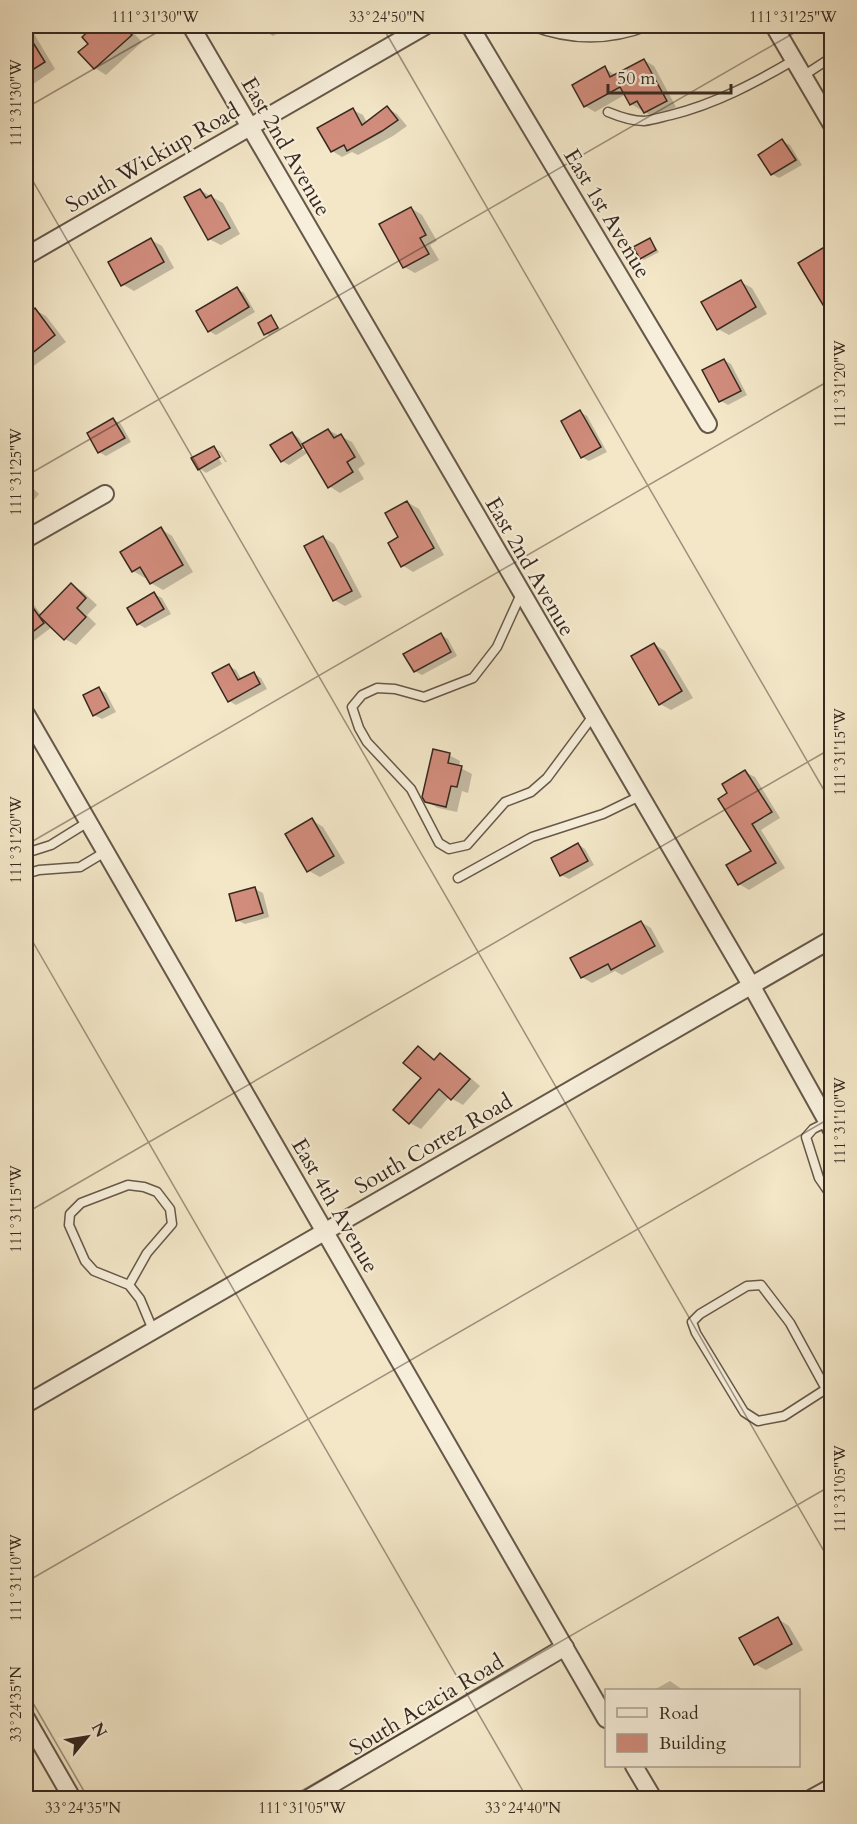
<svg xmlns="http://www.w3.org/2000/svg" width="857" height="1824" font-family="Cardo,serif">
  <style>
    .shadow { fill: #0003; fill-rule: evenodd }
    .building { fill: #d18c7c; stroke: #37291f; stroke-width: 1.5 }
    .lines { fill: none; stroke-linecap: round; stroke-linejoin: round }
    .lane-casing { stroke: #665849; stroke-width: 11 }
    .street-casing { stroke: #665849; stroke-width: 20 }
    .lane { stroke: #f7efdb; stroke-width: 8 }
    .street { stroke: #f7efdb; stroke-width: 16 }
    .ticks { fill: none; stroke: #37291f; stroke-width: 1.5; stroke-opacity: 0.45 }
    .labels { text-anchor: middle; stroke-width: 4.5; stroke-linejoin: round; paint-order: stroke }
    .street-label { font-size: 22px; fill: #37291f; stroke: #f7efdb }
    .neatline { fill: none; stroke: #37291f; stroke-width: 2 }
    .ticks-label { font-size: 15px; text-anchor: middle; fill: #37291f }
  </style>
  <rect width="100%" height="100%" fill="#f3e7c8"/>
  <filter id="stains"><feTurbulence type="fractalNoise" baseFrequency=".00333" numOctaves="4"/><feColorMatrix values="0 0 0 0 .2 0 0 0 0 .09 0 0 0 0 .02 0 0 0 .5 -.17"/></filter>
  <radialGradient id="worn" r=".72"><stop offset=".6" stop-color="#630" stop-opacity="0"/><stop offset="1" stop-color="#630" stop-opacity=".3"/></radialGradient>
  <g class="shadow">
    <polygon points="26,26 30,27 55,69 26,89"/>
    <polygon points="96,26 127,26 142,42 106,75 95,68 90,44 84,37"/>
    <polygon points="262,26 291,26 273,36 266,32"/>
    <polygon points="644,60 654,66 676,107 655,118 631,104 626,94 595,112 585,106 605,68 616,76"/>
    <polygon points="387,108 397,114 407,126 393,136 358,155 352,152 342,157 332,151 353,110 363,115 367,123"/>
    <polygon points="782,141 790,145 802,165 779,178 772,174"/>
    <polygon points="200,190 223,203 240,234 221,245 209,239"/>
    <polygon points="411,208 422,215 437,241 430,245 439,260 415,273 404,267"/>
    <polygon points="151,240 162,246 174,268 134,291 122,284"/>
    <polygon points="650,240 659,252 644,260 641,258"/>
    <polygon points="832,244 832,308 824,304 800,263"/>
    <polygon points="741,282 752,288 767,314 729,335 718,329"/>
    <polygon points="237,289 244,293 255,312 216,335 209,331"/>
    <polygon points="35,310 46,316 66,342 31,368 26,365 26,317"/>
    <polygon points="271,317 280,329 269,336 260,324"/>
    <polygon points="724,360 731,364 747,395 728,405 721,401"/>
    <polygon points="580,412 587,416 607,452 589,461 582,457"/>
    <polygon points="113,419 121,424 131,442 106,456 99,452"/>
    <path d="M328,430l24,12 13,22 -7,5 6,10 -24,14 -11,-7 -20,-34 -20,13 -7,-4 10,-28 7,5 5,7zM297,443l10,6v3l-12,-6z"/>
    <polygon points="214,448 221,452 227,462 225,462 219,452 215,452 222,464 206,473 199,468"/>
    <polygon points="26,482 39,494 28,507 26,505"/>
    <polygon points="407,502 419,509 444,555 413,572 402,565"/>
    <polygon points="161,529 172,536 193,572 163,590 151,583 147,576 145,578 133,571 122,552"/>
    <polygon points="323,537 334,544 362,597 345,606 334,600"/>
    <polygon points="71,585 82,591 97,605 87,615 96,624 76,645 65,639 52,627 32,642 26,638 26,602 34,605 42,616"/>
    <polygon points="154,594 162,598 171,614 145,628 138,624"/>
    <polygon points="441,635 448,639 457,656 422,675 415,671"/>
    <polygon points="654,644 665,651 693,698 671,710 660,704"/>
    <polygon points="229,666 236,670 242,680 253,673 261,678 267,689 236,705 229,701"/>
    <polygon points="99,689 106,693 116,712 102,719 94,715"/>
    <polygon points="449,755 460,761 459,767 472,774 468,793 462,791 457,812 438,808 426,801"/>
    <polygon points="745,772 755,777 780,818 761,830 785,868 749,890 739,884 753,851 729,793"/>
    <polygon points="312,820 323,827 345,863 320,877 309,871"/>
    <polygon points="832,830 832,843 825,836"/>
    <polygon points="578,844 585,849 594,865 569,879 561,875"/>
    <polygon points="255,889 263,893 269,917 245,924 237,920"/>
    <polygon points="641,922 651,928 664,952 622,975 615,971 592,983 582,977"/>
    <polygon points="418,1048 436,1060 440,1055 452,1062 480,1086 463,1105 449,1097 421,1129 410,1123 423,1078"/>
    <polygon points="778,1619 789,1626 803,1650 766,1670 755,1664"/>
    <polygon points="670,1681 683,1690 654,1690"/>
  </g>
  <g class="building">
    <polygon points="94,26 123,26 132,35 94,69 78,52 88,44 82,37"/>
    <polygon points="26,31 45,62 26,74"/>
    <polygon points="644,59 667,101 644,113 637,101 630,105 620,87 584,107 572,85 605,66 610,77"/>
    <polygon points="387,106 398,120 382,131 347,151 344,145 331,152 317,128 353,108 362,125"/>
    <polygon points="782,139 796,160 771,175 758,155"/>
    <polygon points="200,189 206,198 211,195 230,228 208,240 184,197"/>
    <polygon points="411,207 426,235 420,238 429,254 403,268 379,224"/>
    <polygon points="151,238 164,262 121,286 108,262"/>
    <polygon points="650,238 656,250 640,259 633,247"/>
    <polygon points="831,243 831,299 823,305 798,263"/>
    <polygon points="741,280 756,307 717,330 701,302"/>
    <polygon points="237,287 249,307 208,332 196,311"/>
    <polygon points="35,308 55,335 26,358 26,315"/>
    <polygon points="271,315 278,328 264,335 258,323"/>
    <polygon points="724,359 741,391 719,402 702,370"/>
    <polygon points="580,410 601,447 581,458 561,421"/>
    <polygon points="113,418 125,438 98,453 87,433"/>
    <polygon points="328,429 334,438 341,434 355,457 347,462 353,472 328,488 302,444"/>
    <polygon points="292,432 302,448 281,462 270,445"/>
    <polygon points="214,446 220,457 198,470 191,458"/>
    <polygon points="407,501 434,548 401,567 388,543 398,537 385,513"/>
    <polygon points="161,527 183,565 150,584 140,567 132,572 120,552"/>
    <polygon points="323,536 352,591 333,601 304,546"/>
    <polygon points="71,583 86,598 77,608 86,617 64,640 39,616"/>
    <polygon points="154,592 164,609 137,625 127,608"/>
    <polygon points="26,598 44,623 26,637"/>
    <polygon points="441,633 451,652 414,672 403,654"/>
    <polygon points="654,643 682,691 659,705 631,656"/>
    <polygon points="229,664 238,680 254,672 260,684 228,702 212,673"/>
    <polygon points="99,687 109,707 93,716 83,695"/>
    <polygon points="433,749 450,753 448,763 462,766 457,787 451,786 446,807 425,802 422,797"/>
    <polygon points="745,770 772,812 752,824 776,863 738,885 726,865 751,851 718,799 727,793 722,784"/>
    <polygon points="312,818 334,856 307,872 285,834"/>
    <polygon points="578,843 588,861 560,876 551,858"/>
    <polygon points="255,887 263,913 236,921 229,894"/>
    <polygon points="641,921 655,946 611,970 608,964 581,978 570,958"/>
    <polygon points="418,1046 434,1060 440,1053 470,1079 451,1100 439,1089 409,1124 393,1110 421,1078 403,1063"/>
    <polygon points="778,1617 792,1644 754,1665 739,1638"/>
  </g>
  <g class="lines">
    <defs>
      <g id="lane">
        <path d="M532,26c39,15 78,15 116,0"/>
        <polyline points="803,76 832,57"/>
        <path d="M608,112c12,5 23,9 36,9 9,-1 18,-4 27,-6 44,-11 84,-32 123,-55"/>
        <polyline points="521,594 497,647 473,678 424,697 395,689 377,688 362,695 352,707 359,728 367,742 411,789 439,843 449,849 467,845 505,802 531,792 547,778 593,716"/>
        <polyline points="26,853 51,845 88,822"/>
        <polyline points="26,874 39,870 80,867 105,852"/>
        <polyline points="458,878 532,837 603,814 640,796"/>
        <polyline points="827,1122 813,1129 806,1137 819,1178 832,1197"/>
        <polyline points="129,1285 147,1253 172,1224 170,1209 157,1192 144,1187 128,1185 81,1203 70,1214 69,1225 85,1261 94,1271 129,1285 140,1299 153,1330"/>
        <polyline points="826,1389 784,1416 758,1421 744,1412 696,1333 692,1322 700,1314 747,1286 761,1285 790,1323 826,1389 832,1399"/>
      </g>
      <g id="street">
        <polyline points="191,26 751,985 832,1130"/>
        <polyline points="470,26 708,424"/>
        <polyline points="774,26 832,125"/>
        <polyline points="26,256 425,26"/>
        <polyline points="26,539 105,494"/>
        <polyline points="26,714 606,1719"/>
        <polyline points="26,1404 832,939"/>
        <polyline points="26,1718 72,1798"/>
        <polyline points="634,1766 653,1798"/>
        <polyline points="309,1798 565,1647"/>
        <polyline points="812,1798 832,1787"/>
      </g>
    </defs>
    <use href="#lane" class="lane-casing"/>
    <use href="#street" class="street-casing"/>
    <use href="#lane" class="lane"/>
    <use href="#street" class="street"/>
  </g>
  <path class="ticks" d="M382,26l450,778M822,26l10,17M26,108l142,-82M26,169l806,1396M26,476l780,-450M26,845l806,-466M26,930l501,868M26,1213l806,-465M26,1582l806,-465M26,1691l62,107M289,1798l543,-313"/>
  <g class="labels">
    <g class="street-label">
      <text transform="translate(287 146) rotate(60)" y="8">East 2nd Avenue</text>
      <text transform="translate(152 157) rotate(-30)" y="8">South Wickiup Road</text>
      <text transform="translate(608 213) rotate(59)" y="8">East 1st Avenue</text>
      <text transform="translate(531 566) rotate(60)" y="8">East 2nd Avenue</text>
      <text transform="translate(433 1143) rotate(-30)" y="8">South Cortez Road</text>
      <text transform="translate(336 1205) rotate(60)" y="8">East 4th Avenue</text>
      <text transform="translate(426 1704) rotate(-31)" y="8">South Acacia Road</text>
    </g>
  </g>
  <rect width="857" height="1824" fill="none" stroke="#f3e7c8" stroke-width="66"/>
  <rect x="605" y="1689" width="195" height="78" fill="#f7efdb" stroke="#aaa090" stroke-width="1.5"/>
  <rect x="617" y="1708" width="30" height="9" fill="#f7efdb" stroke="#aaa090" stroke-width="1.5"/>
  <text x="659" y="1719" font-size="18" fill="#37291f">Road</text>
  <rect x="617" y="1734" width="30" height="18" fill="#d18c7c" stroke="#aaa090" stroke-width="1.5"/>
  <text x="659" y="1749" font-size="18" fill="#37291f">Building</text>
  <g transform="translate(87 1737) rotate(60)" stroke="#f7efdb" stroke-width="4.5" paint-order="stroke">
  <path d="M0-4.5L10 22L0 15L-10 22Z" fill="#37291f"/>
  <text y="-9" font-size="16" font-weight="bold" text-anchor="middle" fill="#37291f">N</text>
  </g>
  <path d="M608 84v9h123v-9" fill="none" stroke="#37291f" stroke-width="3"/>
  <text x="617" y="84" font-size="18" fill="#37291f" stroke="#f7efdb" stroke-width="4.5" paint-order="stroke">50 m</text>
  <rect x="33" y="33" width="791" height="1758" class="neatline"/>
  <g class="ticks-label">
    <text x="155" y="22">111°31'30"W</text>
    <text x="387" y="22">33°24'50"N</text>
    <text x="793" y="22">111°31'25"W</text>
    <text transform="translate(16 103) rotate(-90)" y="5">111°31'30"W</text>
    <text transform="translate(840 384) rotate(-90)" y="5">111°31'20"W</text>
    <text transform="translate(16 472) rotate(-90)" y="5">111°31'25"W</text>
    <text transform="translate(840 752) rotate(-90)" y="5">111°31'15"W</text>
    <text transform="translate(16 840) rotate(-90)" y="5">111°31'20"W</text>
    <text transform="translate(840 1121) rotate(-90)" y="5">111°31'10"W</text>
    <text transform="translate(16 1209) rotate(-90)" y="5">111°31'15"W</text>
    <text transform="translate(840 1489) rotate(-90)" y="5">111°31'05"W</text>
    <text transform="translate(16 1578) rotate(-90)" y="5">111°31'10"W</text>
    <text transform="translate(16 1704) rotate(-90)" y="5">33°24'35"N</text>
    <text x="83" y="1813">33°24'35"N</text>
    <text x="302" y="1813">111°31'05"W</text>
    <text x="523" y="1813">33°24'40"N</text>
  </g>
  <rect width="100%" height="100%" filter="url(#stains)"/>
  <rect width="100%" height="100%" fill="url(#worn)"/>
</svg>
